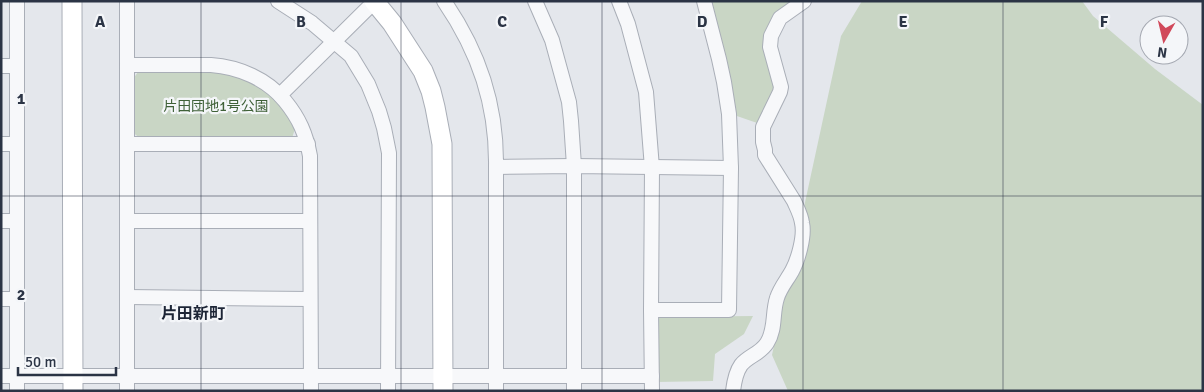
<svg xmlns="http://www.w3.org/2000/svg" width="1204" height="392" font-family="Signika,'Noto Sans JP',sans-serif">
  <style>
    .green { fill: #c9d6c5 }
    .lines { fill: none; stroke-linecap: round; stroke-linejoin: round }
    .street-casing { stroke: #a9aeb7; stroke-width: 16 }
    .secondary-casing { stroke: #a9aeb7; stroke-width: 21 }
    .street { stroke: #f7f8fa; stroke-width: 14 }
    .secondary { stroke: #fff; stroke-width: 19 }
    .grid { fill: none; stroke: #2b3445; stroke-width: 1; stroke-opacity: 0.55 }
    .labels { text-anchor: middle; stroke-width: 4.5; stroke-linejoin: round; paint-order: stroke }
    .park-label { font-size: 14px; fill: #3f6138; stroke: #f4f6f9 }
    .quarter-label { font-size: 16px; font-weight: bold; fill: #1d2536; stroke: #f4f6f9 }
    .grid-label { font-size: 16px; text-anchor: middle; font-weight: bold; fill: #2b3445; stroke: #f4f6f9; stroke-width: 4.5; stroke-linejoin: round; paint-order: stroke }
  </style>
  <rect width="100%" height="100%" fill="#e4e7ec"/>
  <g class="green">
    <polygon points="711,1 795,1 776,15 777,89 760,124 734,115 726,58"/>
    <polygon points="862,1 1082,1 1093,16 1155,69 1203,105 1203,391 788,391 772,355 841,36"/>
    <path d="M138,72c29,0 62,-3 90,2 29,6 55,29 67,55l-3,9h-152l-8,-6 1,-53z"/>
    <polygon points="753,316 744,334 715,354 713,381 656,382 657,317"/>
  </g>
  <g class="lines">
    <defs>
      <g id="street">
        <polyline points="17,1 17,391"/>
        <polyline points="127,1 127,391"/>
        <polyline points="278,1 312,23 351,56 368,84 379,111 384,128 389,153 388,391"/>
        <path d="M444,1c35,51 53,104 52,166l78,-1 157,2"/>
        <polyline points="535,1 552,40 569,102 571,121 574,166 574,391"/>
        <polyline points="619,1 628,24 646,92 652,168 651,310"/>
        <path d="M127,65c18,0 36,0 53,0 11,0 21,0 31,0 28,2 56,14 74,36 14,17 21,33 25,55l1,235"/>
        <polyline points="1,66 17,66"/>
        <polyline points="280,95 375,1"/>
        <polyline points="1,144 17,144"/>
        <polyline points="127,144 308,144"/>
        <polyline points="1,221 17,221"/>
        <polyline points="127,221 310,221"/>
        <polyline points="127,297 310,299"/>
        <polyline points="1,299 17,299"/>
        <polyline points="1,376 652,376"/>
        <polyline points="496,391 496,167"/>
        <polyline points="652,391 651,310 729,310 731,168 729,114 724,82 719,59 704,1"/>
        <path d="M733,391c1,-8 3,-19 8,-26 7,-9 19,-11 26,-22 9,-14 5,-30 10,-45 3,-10 10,-18 15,-27 6,-11 13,-35 10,-48 -1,-8 -5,-15 -8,-22l-29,-46v-5l-2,-8v-15l17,-35 1,-5 -11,-40 1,-11 9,-18 24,-17"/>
      </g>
      <g id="secondary">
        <polyline points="72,1 73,391"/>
        <polyline points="374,1 392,23 423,71 431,91 435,107 442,144 443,391"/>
      </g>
    </defs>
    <use href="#street" class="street-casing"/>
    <use href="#secondary" class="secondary-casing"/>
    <use href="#street" class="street"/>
    <use href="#secondary" class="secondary"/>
  </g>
  <path class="grid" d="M201,1v390M401,1v390M602,1v390M803,1v390M1003,1v390M1,196h1202"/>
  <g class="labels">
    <g class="park-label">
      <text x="216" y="111">片田団地1号公園</text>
    </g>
    <g class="quarter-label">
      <text x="193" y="319">片田新町</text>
    </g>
  </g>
  <g class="grid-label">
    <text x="100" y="27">A</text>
    <text x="301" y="27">B</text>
    <text x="502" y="27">C</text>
    <text x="702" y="27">D</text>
    <text x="903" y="27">E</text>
    <text x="1104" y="27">F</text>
    <text x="21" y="104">1</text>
    <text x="21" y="300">2</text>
  </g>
  <rect width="1204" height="392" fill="none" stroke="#2b3445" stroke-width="5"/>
  <g transform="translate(1164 40) rotate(188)"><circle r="24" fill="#f4f6f9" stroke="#a4a8b1"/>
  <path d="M0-4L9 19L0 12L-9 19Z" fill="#d1495b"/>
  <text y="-8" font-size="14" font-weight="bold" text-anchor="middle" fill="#2b3445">N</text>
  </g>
  <path d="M18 367v8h98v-8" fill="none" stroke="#2b3445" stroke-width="2.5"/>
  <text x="25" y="367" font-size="15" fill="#2b3445" stroke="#f4f6f9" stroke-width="4" paint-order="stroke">50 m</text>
</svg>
